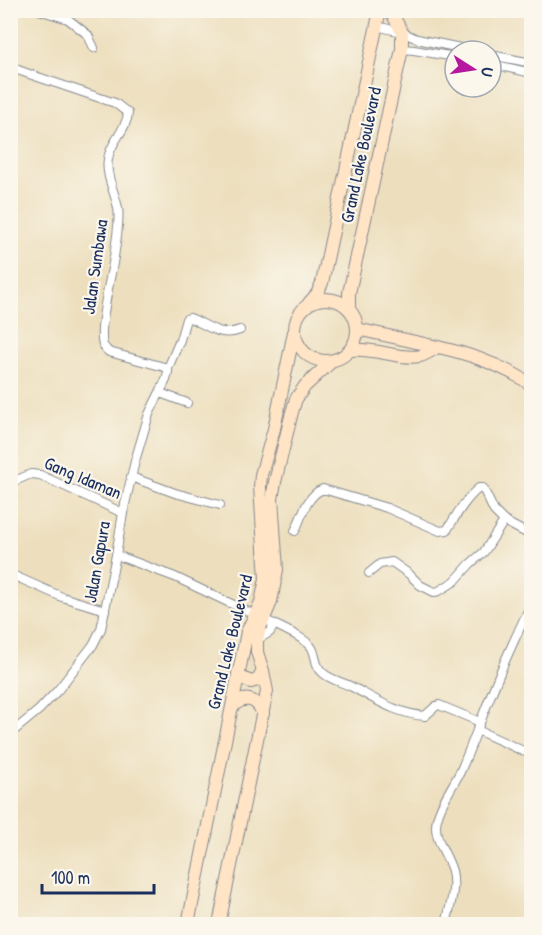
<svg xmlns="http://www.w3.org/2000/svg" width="542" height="935" font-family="'Patrick Hand',sans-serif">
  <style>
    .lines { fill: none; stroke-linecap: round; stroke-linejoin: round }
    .street-casing { stroke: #84878e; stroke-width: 10 }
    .secondary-casing { stroke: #84878e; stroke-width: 14 }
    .street { stroke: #fff; stroke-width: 8 }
    .secondary { stroke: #ffe4c6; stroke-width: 12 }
    .labels { text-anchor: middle; stroke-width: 4.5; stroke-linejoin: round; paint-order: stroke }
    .street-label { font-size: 18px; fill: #1b2f5e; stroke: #fbf7ec }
  </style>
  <rect width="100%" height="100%" fill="#fbf7ec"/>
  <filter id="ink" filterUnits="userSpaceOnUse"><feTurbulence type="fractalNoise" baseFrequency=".0167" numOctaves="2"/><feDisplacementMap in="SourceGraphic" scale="12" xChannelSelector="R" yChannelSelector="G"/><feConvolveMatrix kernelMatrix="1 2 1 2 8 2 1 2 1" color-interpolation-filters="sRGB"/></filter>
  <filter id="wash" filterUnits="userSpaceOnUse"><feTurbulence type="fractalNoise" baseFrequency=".008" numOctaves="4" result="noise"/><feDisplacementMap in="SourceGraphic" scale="24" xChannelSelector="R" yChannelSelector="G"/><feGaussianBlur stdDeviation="1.35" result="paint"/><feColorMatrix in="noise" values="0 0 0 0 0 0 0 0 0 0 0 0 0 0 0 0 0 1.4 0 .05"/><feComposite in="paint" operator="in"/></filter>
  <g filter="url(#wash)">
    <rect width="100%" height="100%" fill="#eddfbe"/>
  </g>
  <g filter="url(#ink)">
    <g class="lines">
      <defs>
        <g id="street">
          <polyline points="39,10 68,19 88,35 94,48"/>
          <polyline points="376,26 402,32 417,39 475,51"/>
          <polyline points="402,49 414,50 455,57"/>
          <polyline points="491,55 532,63"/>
          <polyline points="491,64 532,73"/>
          <path d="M10,65l8,5 11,4 86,29 13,10c-1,17 -18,29 -20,46 -3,15 7,34 10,49 2,10 -3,43 -5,55 -3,18 -15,66 -10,82 2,3 3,5 6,7l59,16"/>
          <polyline points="160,393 187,403"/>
          <polyline points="131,477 175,493 220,505"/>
          <polyline points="10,483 31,474 40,475 123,513"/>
          <path d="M295,531c7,-15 12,-36 28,-42l64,19 53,23 7,-1c9,-14 19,-32 32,-42h4l11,23 10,10 28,15"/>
          <polyline points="116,555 175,577 255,615"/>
          <polyline points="369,573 380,564 392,562 409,574 420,585 434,592 439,591 455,581 470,564 484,552 504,521"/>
          <polyline points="10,574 62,597 105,610"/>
          <path d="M264,619c10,6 43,19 48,29 5,9 2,17 11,25 8,7 19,9 29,14 25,13 45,27 73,29l11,-10 3,-1 41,17"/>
          <polyline points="257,640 270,632 274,625"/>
          <polyline points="477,730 532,755"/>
          <path d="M10,734l29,-24 19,-20 35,-45 8,-16 15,-74 7,-42 12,-52 14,-47 17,-34 2,-8v-4l12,-28 6,-21 4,-1c18,7 30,20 50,12"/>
          <path d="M446,924c4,-17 10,-36 6,-53 -5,-18 -20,-33 -15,-52 4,-18 16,-32 24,-49 12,-28 22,-56 34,-85 11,-28 24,-55 37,-83"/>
        </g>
        <g id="secondary">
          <circle cx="326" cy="330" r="31"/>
          <polyline points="309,303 317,294 322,283 380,10"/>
          <polyline points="349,309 349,293 402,49 402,32 390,10"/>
          <path d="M438,347c32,7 66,19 94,38"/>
          <path d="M351,350c22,-3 50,10 69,6 7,-2 12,-6 18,-9l-81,-18"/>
          <polyline points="238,673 242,678 251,682 258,680 263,671"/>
          <path d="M232,707c12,-12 25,-9 31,7"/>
          <polyline points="188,924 247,632 261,602 266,579 260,487 261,475 274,429 294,332"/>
          <polyline points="219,924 267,691 263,671 257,652 257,640 260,628 271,602 277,570 272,499 275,482 292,412 296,399 305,386 332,361"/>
        </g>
      </defs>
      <use href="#street" class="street-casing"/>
      <use href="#secondary" class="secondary-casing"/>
      <use href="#street" class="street"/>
      <use href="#secondary" class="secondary"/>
    </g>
  </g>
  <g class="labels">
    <g class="street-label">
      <text transform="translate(361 155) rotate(-78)" y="6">Grand Lake Boulevard</text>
      <text transform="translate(95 267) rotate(-82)" y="6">Jalan Sumbawa</text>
      <text transform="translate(83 478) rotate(23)" y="6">Gang Idaman</text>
      <text transform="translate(97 562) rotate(-80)" y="6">Jalan Gapura</text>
      <text transform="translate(230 642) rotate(-76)" y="6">Grand Lake Boulevard</text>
    </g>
  </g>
  <rect width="542" height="935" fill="none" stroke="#fbf7ec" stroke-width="36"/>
  <g transform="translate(473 69) rotate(102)"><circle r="28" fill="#fbf7ec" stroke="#a1a7b3" stroke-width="1.5"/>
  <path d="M0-4.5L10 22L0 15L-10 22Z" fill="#b5179e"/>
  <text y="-9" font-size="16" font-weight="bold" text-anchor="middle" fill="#1b2f5e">U</text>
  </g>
  <path d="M42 884v9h112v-9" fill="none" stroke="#1b2f5e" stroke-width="3"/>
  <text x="51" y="884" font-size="18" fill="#1b2f5e" stroke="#fbf7ec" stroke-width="4.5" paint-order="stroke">100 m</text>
</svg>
